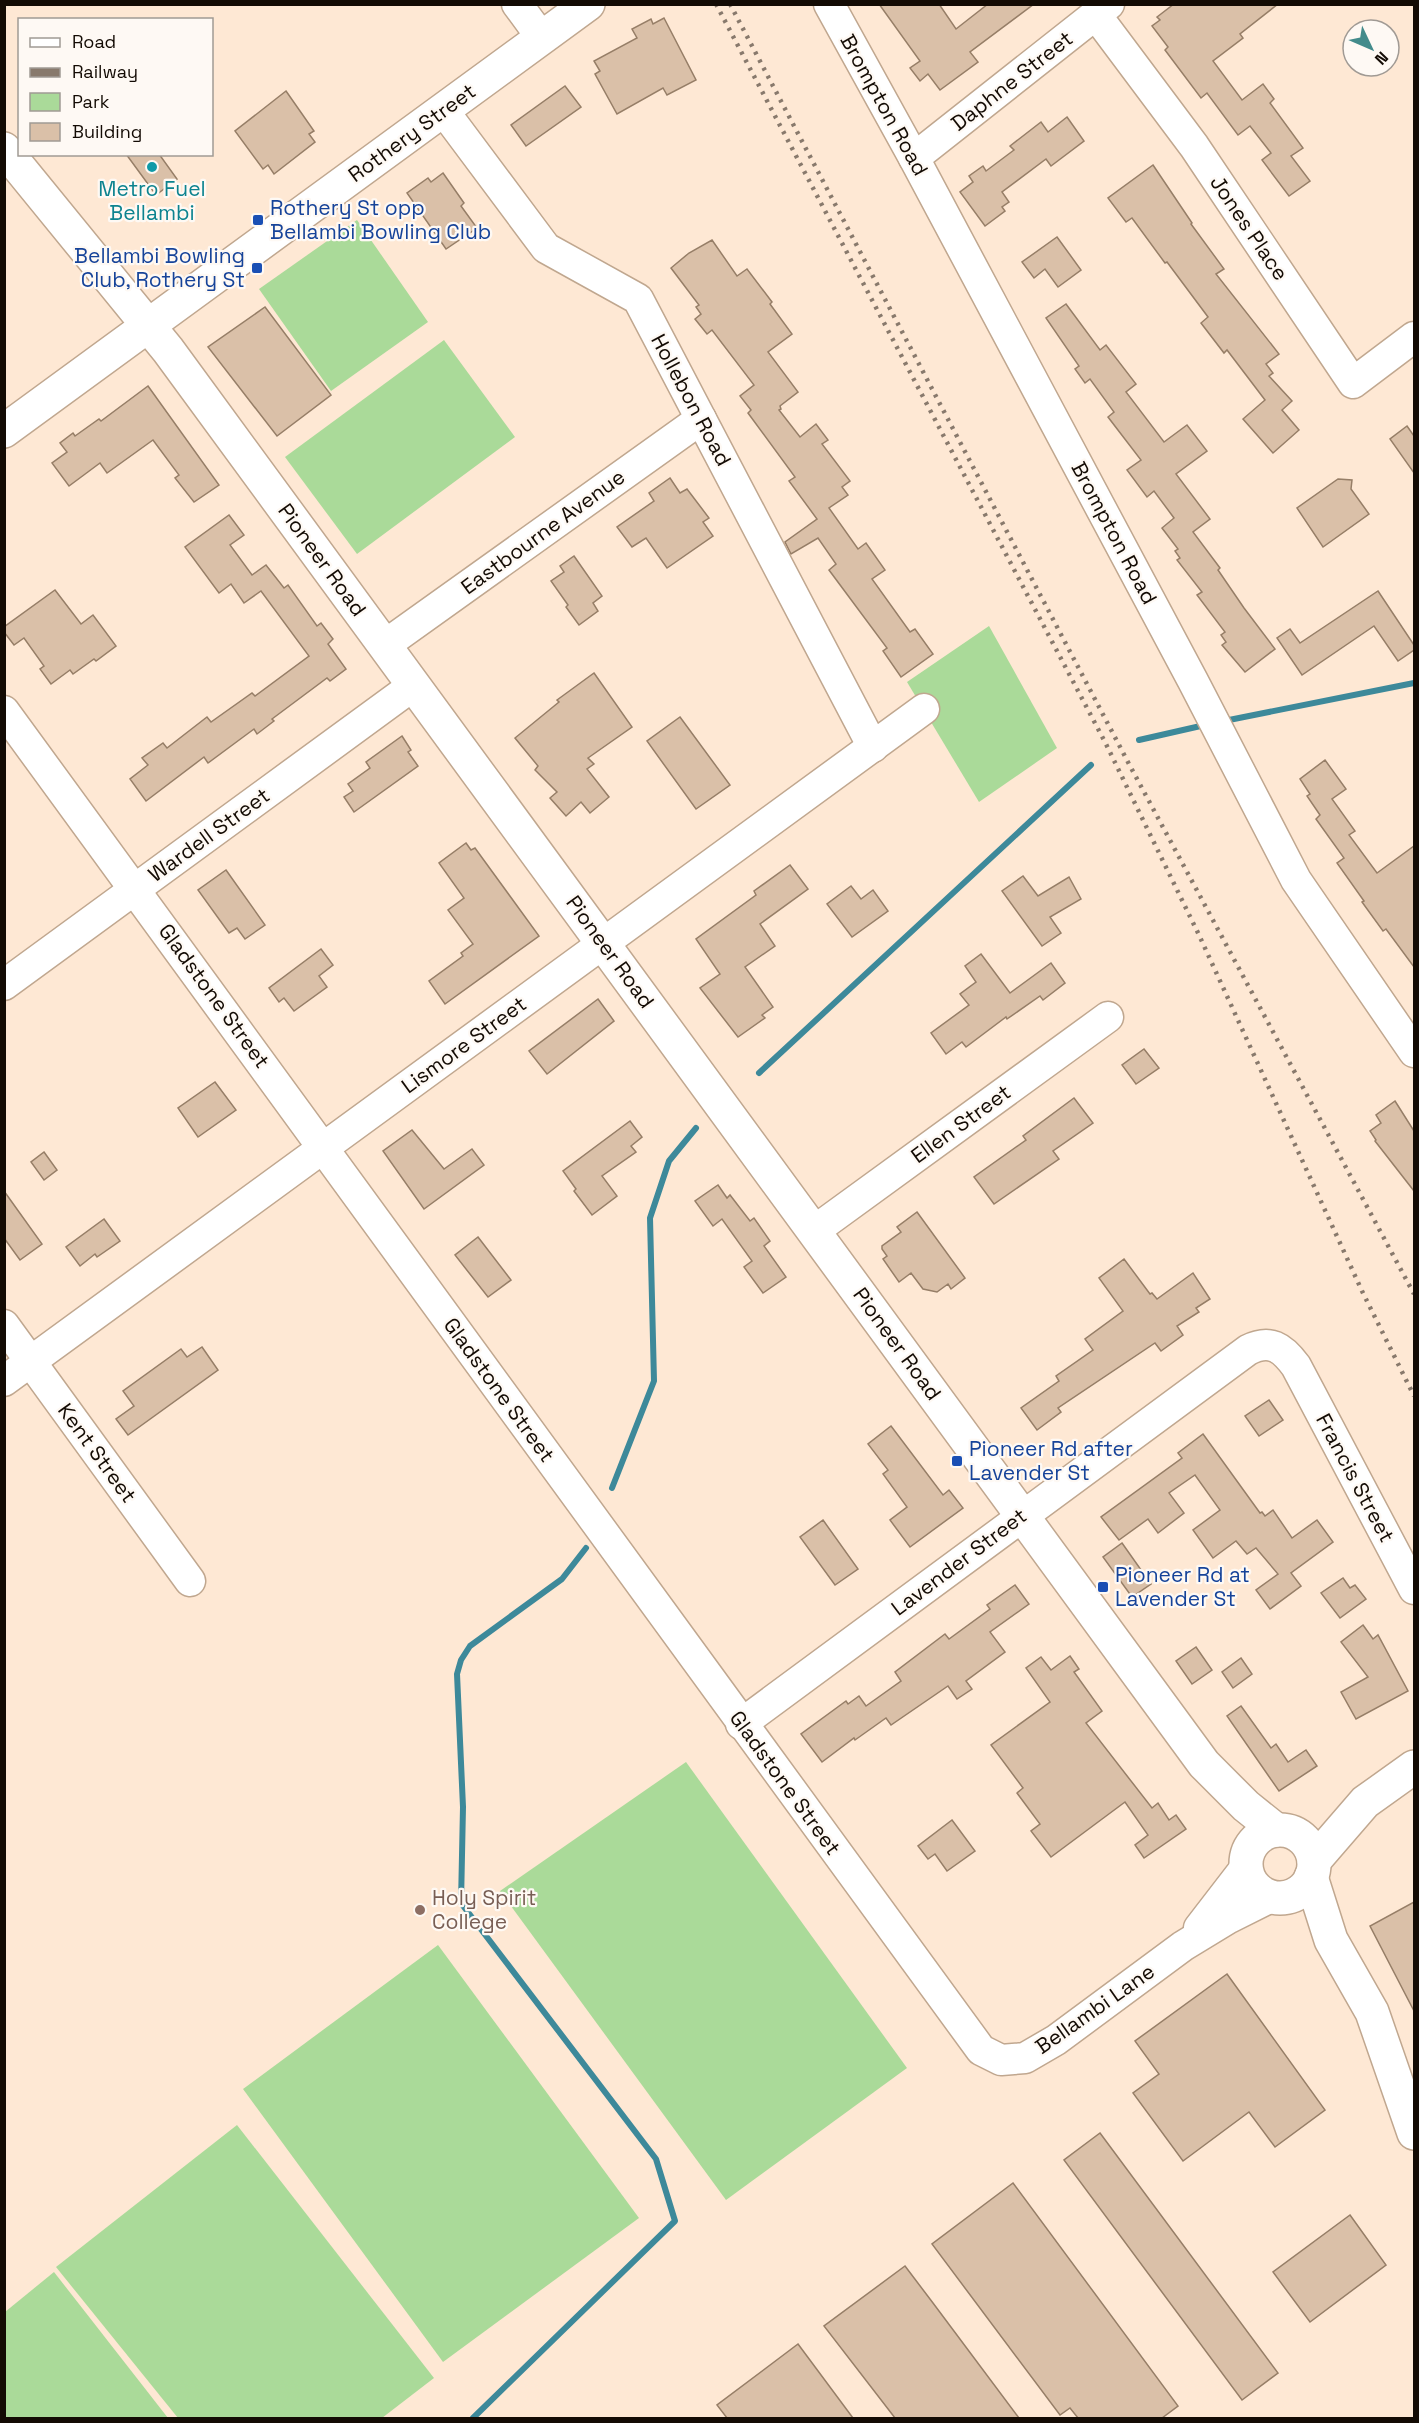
<svg xmlns="http://www.w3.org/2000/svg" width="1419" height="2423" font-family="'Space Grotesk',sans-serif">
  <style>
    .green { fill: #aada99 }
    .lines { fill: none; stroke-linecap: round; stroke-linejoin: round }
    .stream { stroke: #3d899a; stroke-width: 6 }
    .building { fill: #dac0a8; stroke: #967e67; stroke-width: 1.5 }
    .minor-casing { stroke: #c0a78f; stroke-width: 33 }
    .major-casing { stroke: #c0a78f; stroke-width: 36 }
    .minor { stroke: #fff; stroke-width: 30 }
    .major { stroke: #fff; stroke-width: 33 }
    .rail { stroke: #88796c; stroke-width: 4.5; stroke-dasharray: 3 6; stroke-linecap: butt }
    .culture-dot { fill: #0f9aa8; stroke: #fef9f4; stroke-width: 2 }
    .transit-dot { fill: #1a4fb4; stroke: #fef9f4; stroke-width: 2 }
    .education-dot { fill: #8d6e63; stroke: #fef9f4; stroke-width: 2 }
    .labels { text-anchor: middle; stroke-width: 4.5; stroke-linejoin: round; paint-order: stroke }
    .street-label { font-size: 21px; fill: #130b04; stroke: #fef9f4 }
    .culture-label { font-size: 21px; fill: #0d838f; stroke: #fef9f4 }
    .transit-label { font-size: 21px; fill: #164399; stroke: #fef9f4; text-anchor: start }
    .education-label { font-size: 21px; fill: #785e54; stroke: #fef9f4; text-anchor: start }
  </style>
  <rect width="100%" height="100%" fill="#fee8d4"/>
  <g class="green">
    <polygon points="357,220 428,322 331,391 259,289"/>
    <polygon points="444,340 515,437 357,554 285,457"/>
    <polygon points="989,626 1057,748 979,802 907,682"/>
    <polygon points="686,1762 907,2068 726,2200 500,1891"/>
    <polygon points="438,1945 639,2218 443,2362 243,2089"/>
    <polygon points="237,2125 434,2378 382,2418 178,2418 56,2267"/>
    <polygon points="54,2272 168,2418 5,2418 5,2312"/>
  </g>
  <g class="lines">
    <g class="stream">
      <polyline points="1224,721 1414,683"/>
      <polyline points="1139,740 1205,725"/>
      <polyline points="759,1073 1091,765"/>
      <polyline points="612,1488 654,1381 650,1218 669,1161 696,1128"/>
      <polyline points="473,2418 675,2221 656,2159 461,1903 463,1807 457,1674 461,1660 470,1646 562,1579 586,1548"/>
    </g>
  </g>
  <g class="building">
    <polygon points="879,4 939,4 956,29 988,4 1034,4 970,52 978,62 940,90 928,74 920,81 910,68 920,61"/>
    <polygon points="1174,4 1278,4 1240,34 1243,38 1213,61 1242,100 1263,84 1274,99 1270,103 1303,148 1291,156 1310,181 1289,196 1262,160 1271,153 1250,126 1238,135 1207,93 1201,98 1165,50 1168,47 1152,26 1160,20 1157,17"/>
    <polygon points="664,18 696,80 667,95 663,88 617,114 595,74 600,71 594,61 637,38 632,29 651,19 653,24"/>
    <polygon points="565,86 581,107 526,146 511,125"/>
    <polygon points="286,91 314,131 309,134 315,142 274,174 268,165 263,169 235,131"/>
    <polygon points="1067,117 1084,141 1051,166 1046,159 1002,192 1009,202 1002,207 1005,211 985,226 960,192 973,182 969,176 983,166 986,171 1014,150 1010,146 1041,122 1048,132"/>
    <polygon points="126,154 159,154 177,179 156,195"/>
    <polygon points="1153,165 1192,223 1191,224 1224,269 1216,274 1279,354 1266,364 1273,373 1269,376 1292,401 1282,410 1299,430 1273,453 1243,419 1265,400 1227,350 1224,353 1201,323 1208,317 1167,262 1165,263 1132,218 1126,222 1108,198"/>
    <polygon points="443,173 464,203 461,206 477,228 446,249 407,193 428,178 431,182"/>
    <polygon points="1057,237 1081,270 1058,287 1045,269 1034,278 1022,262"/>
    <polygon points="712,240 737,276 747,269 772,302 770,304 792,334 768,352 798,392 780,406 781,409 779,410 800,437 816,424 828,440 822,444 850,481 842,487 848,495 829,508 858,549 866,543 885,570 872,579 910,632 915,629 933,654 901,677 883,651 887,648 829,570 836,564 818,538 791,554 785,542 817,519 789,481 795,477 748,413 751,410 740,396 754,385 712,330 707,334 695,319 701,314 696,307 699,305 671,268 689,253"/>
    <polygon points="1066,304 1100,350 1106,345 1136,384 1126,392 1164,442 1187,425 1207,451 1176,474 1210,519 1193,532 1220,568 1218,570 1244,608 1275,649 1245,672 1222,645 1226,642 1221,635 1225,632 1197,595 1202,592 1177,560 1180,558 1175,551 1178,549 1162,528 1174,518 1154,491 1147,497 1127,470 1141,460 1108,417 1114,412 1090,379 1085,383 1075,369 1079,366 1046,318"/>
    <polygon points="265,307 331,395 277,436 208,347"/>
    <polygon points="148,386 219,485 194,502 175,478 179,475 153,440 107,473 100,463 69,486 52,463 67,452 60,443 73,433 75,436 99,419 101,421"/>
    <polygon points="1407,426 1414,436 1414,473 1390,439"/>
    <polygon points="670,478 680,493 687,489 709,518 703,522 713,536 667,568 646,538 632,547 617,527 654,501 649,493"/>
    <polygon points="1338,479 1352,480 1351,489 1369,514 1323,547 1297,508"/>
    <polygon points="229,515 244,535 230,545 252,575 266,565 284,588 288,585 317,626 321,623 333,639 328,644 346,669 330,681 327,678 272,719 274,721 257,734 254,729 208,763 204,757 146,801 130,779 148,765 142,758 163,743 167,748 207,717 211,722 252,693 255,696 309,656 261,591 244,603 231,584 219,593 185,547"/>
    <polygon points="574,556 602,596 593,603 598,611 579,625 566,607 568,605 551,581 564,572 560,566"/>
    <polygon points="55,590 81,624 93,615 116,646 96,661 94,659 73,674 70,670 51,684 40,669 44,666 24,638 14,645 4,632 4,627"/>
    <polygon points="1378,591 1414,645 1414,650 1398,661 1374,626 1302,675 1277,638 1290,629 1300,643"/>
    <polygon points="594,673 632,727 588,758 594,764 587,769 609,797 590,813 581,802 566,816 550,798 557,792 535,770 538,766 515,738 559,702 557,700"/>
    <polygon points="680,717 730,785 696,809 647,741"/>
    <polygon points="402,736 411,750 408,752 418,766 354,812 344,797 353,791 348,784 370,768 366,762"/>
    <polygon points="1325,760 1346,789 1332,799 1355,831 1349,835 1377,873 1414,846 1414,967 1386,929 1383,931 1362,902 1364,901 1337,863 1344,858 1316,819 1320,815 1307,796 1310,794 1300,779"/>
    <polygon points="466,843 471,850 475,848 539,936 445,1004 429,981 463,956 461,953 473,944 448,910 464,898 439,863"/>
    <polygon points="790,865 808,889 760,924 775,946 745,967 773,1007 762,1015 765,1018 738,1037 700,988 720,974 696,939 756,895 754,891"/>
    <polygon points="226,870 265,925 245,939 237,928 229,933 198,890"/>
    <polygon points="1023,876 1038,896 1069,877 1081,899 1050,917 1061,933 1042,946 1002,891"/>
    <polygon points="851,886 861,899 873,890 888,911 852,937 827,904"/>
    <polygon points="321,949 333,965 319,976 327,987 294,1011 284,998 279,1002 269,988"/>
    <polygon points="981,954 1010,993 1051,963 1065,983 1043,1000 1040,996 1007,1019 1006,1017 966,1047 962,1042 946,1054 931,1033 969,1005 960,994 976,982 965,966"/>
    <polygon points="598,999 614,1021 547,1074 529,1051"/>
    <polygon points="1144,1049 1159,1068 1136,1084 1122,1065"/>
    <polygon points="215,1082 236,1110 198,1137 178,1108"/>
    <polygon points="1074,1098 1093,1123 1053,1151 1059,1159 994,1204 974,1177 1026,1140 1023,1136"/>
    <polygon points="1395,1101 1414,1131 1414,1191 1375,1141 1376,1140 1370,1131 1381,1123 1376,1115"/>
    <polygon points="630,1121 642,1137 631,1146 636,1152 602,1176 617,1196 592,1215 574,1191 576,1189 563,1171"/>
    <polygon points="412,1130 444,1169 472,1149 484,1165 424,1209 383,1151"/>
    <polygon points="44,1152 57,1170 44,1180 31,1162"/>
    <polygon points="718,1185 727,1198 730,1195 750,1221 754,1218 770,1241 764,1246 786,1277 763,1293 744,1267 752,1261 722,1219 713,1226 695,1201"/>
    <polygon points="4,1191 42,1244 20,1260 4,1238"/>
    <polygon points="917,1212 965,1278 951,1289 948,1284 937,1292 923,1289 911,1273 899,1282 883,1259 887,1256 882,1249 882,1246 901,1232 897,1227"/>
    <polygon points="104,1219 120,1241 97,1257 95,1254 80,1266 66,1247"/>
    <polygon points="478,1237 511,1280 488,1297 455,1255"/>
    <polygon points="1124,1259 1150,1294 1152,1293 1157,1299 1193,1273 1210,1299 1196,1308 1199,1312 1177,1326 1183,1335 1161,1351 1155,1343 1058,1408 1061,1412 1037,1430 1021,1408 1059,1381 1056,1376 1093,1350 1085,1339 1123,1311 1099,1278"/>
    <polygon points="202,1347 218,1370 128,1435 116,1419 134,1406 123,1391 181,1349 187,1357"/>
    <polygon points="1269,1400 1283,1420 1259,1436 1245,1416"/>
    <polygon points="891,1426 943,1495 949,1490 963,1508 910,1547 890,1520 907,1507 883,1474 888,1470 868,1444"/>
    <polygon points="1203,1434 1260,1513 1262,1512 1265,1516 1273,1510 1292,1538 1317,1520 1333,1542 1291,1573 1301,1586 1270,1609 1256,1590 1278,1574 1256,1548 1247,1554 1236,1541 1213,1558 1193,1530 1220,1510 1195,1475 1169,1493 1184,1513 1158,1533 1148,1519 1119,1540 1101,1517 1182,1458 1178,1453"/>
    <polygon points="823,1520 858,1569 835,1585 800,1537"/>
    <polygon points="1122,1543 1151,1584 1132,1597 1103,1557"/>
    <polygon points="1343,1578 1350,1588 1355,1585 1366,1599 1340,1618 1321,1593"/>
    <polygon points="1015,1585 1029,1604 990,1632 1005,1652 966,1681 972,1689 957,1699 948,1686 891,1725 886,1718 855,1740 854,1738 822,1762 801,1734 846,1701 848,1704 859,1696 866,1706 901,1681 895,1672 945,1634 949,1639 990,1609 987,1605"/>
    <polygon points="1363,1625 1373,1639 1378,1635 1408,1691 1356,1719 1341,1692 1368,1677 1341,1642"/>
    <polygon points="1196,1647 1212,1670 1192,1684 1176,1661"/>
    <polygon points="1070,1656 1079,1669 1074,1672 1102,1711 1086,1723 1152,1808 1158,1803 1169,1820 1176,1815 1186,1829 1144,1858 1135,1845 1148,1835 1125,1802 1051,1857 1031,1831 1040,1824 1017,1793 1023,1788 991,1745 1050,1702 1026,1668 1041,1657 1051,1670"/>
    <polygon points="1241,1658 1252,1674 1233,1688 1222,1672"/>
    <polygon points="1241,1706 1271,1748 1276,1744 1288,1762 1306,1750 1317,1766 1279,1791 1227,1716"/>
    <polygon points="952,1820 975,1851 947,1871 935,1854 928,1859 918,1846"/>
    <polygon points="1414,1902 1414,2011 1370,1926"/>
    <polygon points="1227,1974 1325,2110 1275,2147 1249,2112 1183,2161 1133,2093 1159,2074 1135,2041"/>
    <polygon points="1100,2133 1278,2373 1242,2400 1064,2160"/>
    <polygon points="1013,2183 1178,2406 1162,2418 1078,2418 1070,2408 1060,2415 932,2244"/>
    <polygon points="1350,2215 1386,2265 1310,2322 1273,2272"/>
    <polygon points="905,2266 933,2303 1019,2418 895,2418 824,2326"/>
    <polygon points="798,2344 853,2418 727,2418 717,2405"/>
  </g>
  <g class="lines">
    <defs>
      <g id="minor">
        <polyline points="517,4 542,38"/>
        <polyline points="829,4 914,158 1193,681 1296,880 1414,1052"/>
        <polyline points="1096,15 1194,146 1353,383 1414,337"/>
        <polyline points="443,110 546,248 638,299 873,747"/>
        <polyline points="914,158 1109,4"/>
        <polyline points="385,645 701,419"/>
        <path d="M4,711c327,445 649,894 977,1339l20,10 24,-2 31,-18 127,-94 46,-28 42,-21"/>
        <polyline points="4,985 414,685"/>
        <polyline points="814,1231 1108,1017"/>
        <polyline points="4,1325 190,1581"/>
        <polyline points="4,1381 924,709"/>
        <path d="M741,1724l507,-374c22,-11 34,-3 48,16l118,223"/>
        <polyline points="1199,1928 1246,1867"/>
      </g>
      <g id="major">
        <polyline points="4,149 168,350 1204,1764 1246,1806 1276,1830"/>
        <polyline points="4,431 588,4"/>
        <circle cx="1280" cy="1864" r="34"/>
        <polyline points="1314,1861 1365,1802 1414,1767"/>
        <polyline points="1311,1877 1331,1940 1372,2012 1414,2133"/>
      </g>
    </defs>
    <use href="#minor" class="minor-casing"/>
    <use href="#major" class="major-casing"/>
    <use href="#minor" class="minor"/>
    <use href="#major" class="major"/>
    <g class="rail">
      <polyline points="716,4 1106,744 1199,935 1362,1291 1414,1396"/>
      <polyline points="730,4 1129,764 1414,1294"/>
    </g>
  </g>
  <circle class="culture-dot" cx="152" cy="167" r="6"/>
  <g class="transit-dot">
    <rect x="252" y="214" width="12" height="12" rx="3"/>
    <rect x="251" y="262" width="12" height="12" rx="3"/>
    <rect x="951" y="1455" width="12" height="12" rx="3"/>
    <rect x="1097" y="1581" width="12" height="12" rx="3"/>
  </g>
  <circle class="education-dot" cx="420" cy="1910" r="6"/>
  <g class="labels">
    <g class="street-label">
      <text transform="translate(1012 81) rotate(-38)" y="7">Daphne Street</text>
      <text transform="translate(884 105) rotate(61)" y="7">Brompton Road</text>
      <text transform="translate(412 133) rotate(-36)" y="7">Rothery Street</text>
      <text transform="translate(1249 228) rotate(56)" y="7">Jones Place</text>
      <text transform="translate(691 400) rotate(62)" y="7">Hollebon Road</text>
      <text transform="translate(543 532) rotate(-36)" y="7">Eastbourne Avenue</text>
      <text transform="translate(1114 533) rotate(62)" y="7">Brompton Road</text>
      <text transform="translate(322 560) rotate(54)" y="7">Pioneer Road</text>
      <text transform="translate(209 835) rotate(-36)" y="7">Wardell Street</text>
      <text transform="translate(610 952) rotate(54)" y="7">Pioneer Road</text>
      <text transform="translate(214 996) rotate(54)" y="7">Gladstone Street</text>
      <text transform="translate(464 1045) rotate(-36)" y="7">Lismore Street</text>
      <text transform="translate(961 1124) rotate(-36)" y="7">Ellen Street</text>
      <text transform="translate(897 1344) rotate(54)" y="7">Pioneer Road</text>
      <text transform="translate(499 1390) rotate(54)" y="7">Gladstone Street</text>
      <text transform="translate(97 1453) rotate(54)" y="7">Kent Street</text>
      <text transform="translate(1355 1478) rotate(62)" y="7">Francis Street</text>
      <text transform="translate(959 1562) rotate(-37)" y="7">Lavender Street</text>
      <text transform="translate(785 1783) rotate(54)" y="7">Gladstone Street</text>
      <text transform="translate(1095 2009) rotate(-35)" y="7">Bellambi Lane</text>
    </g>
    <g class="culture-label">
      <text x="152" y="196">Metro Fuel<tspan x="152" dy="24">Bellambi</tspan></text>
    </g>
    <g class="transit-label">
      <text x="270" y="215">Rothery St opp<tspan x="270" dy="24">Bellambi Bowling Club</tspan></text>
      <text x="245" y="263" text-anchor="end">Bellambi Bowling<tspan x="245" dy="24">Club, Rothery St</tspan></text>
      <text x="969" y="1456">Pioneer Rd after<tspan x="969" dy="24">Lavender St</tspan></text>
      <text x="1115" y="1582">Pioneer Rd at<tspan x="1115" dy="24">Lavender St</tspan></text>
    </g>
    <g class="education-label">
      <text x="432" y="1905">Holy Spirit<tspan x="432" dy="24">College</tspan></text>
    </g>
  </g>
  <rect width="1419" height="2423" fill="none" stroke="#130b04" stroke-width="12"/>
  <rect x="18" y="18" width="195" height="138" fill="#fef9f4" stroke="#a09a94" stroke-width="1.5"/>
  <rect x="30" y="38" width="30" height="9" fill="#ffffff" stroke="#a09a94" stroke-width="1.5"/>
  <text x="72" y="48" font-size="18" fill="#130b04">Road</text>
  <rect x="30" y="68" width="30" height="9" fill="#88796c" stroke="#a09a94" stroke-width="1.5"/>
  <text x="72" y="78" font-size="18" fill="#130b04">Railway</text>
  <rect x="30" y="93" width="30" height="18" fill="#aada99" stroke="#a09a94" stroke-width="1.5"/>
  <text x="72" y="108" font-size="18" fill="#130b04">Park</text>
  <rect x="30" y="123" width="30" height="18" fill="#dac0a8" stroke="#a09a94" stroke-width="1.5"/>
  <text x="72" y="138" font-size="18" fill="#130b04">Building</text>
  <g transform="translate(1371 48) rotate(134)"><circle r="28" fill="#fef9f4" stroke="#a09a94" stroke-width="1.5"/>
  <path d="M0-4.5L10 22L0 15L-10 22Z" fill="#438b8b"/>
  <text y="-9" font-size="16" font-weight="bold" text-anchor="middle" fill="#130b04">N</text>
  </g>
</svg>
